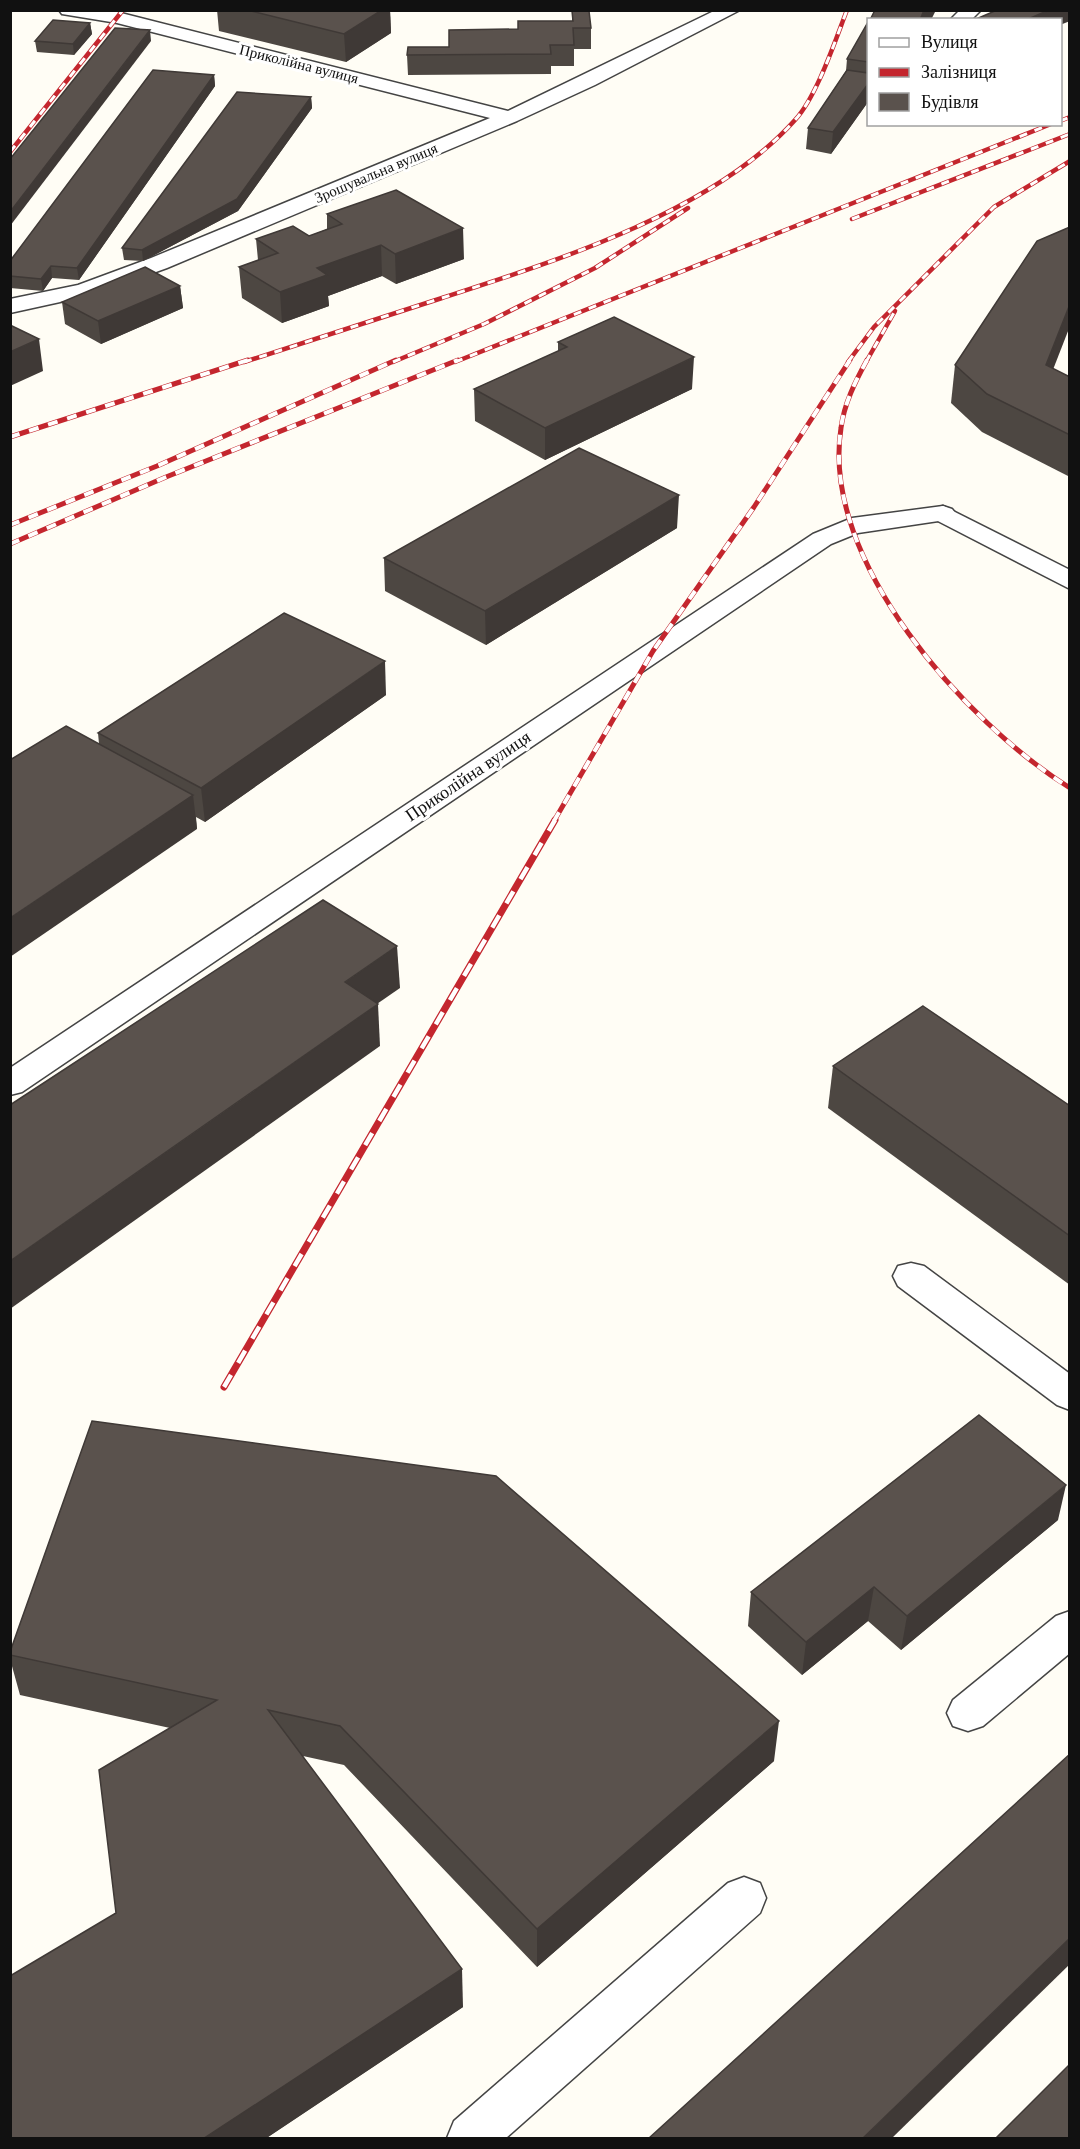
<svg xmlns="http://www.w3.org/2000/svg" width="1080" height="2149" font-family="Georgia,serif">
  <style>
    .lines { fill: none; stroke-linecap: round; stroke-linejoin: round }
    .lane-casing { stroke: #444; stroke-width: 3 }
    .street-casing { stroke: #444; stroke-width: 3 }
    .lane { fill: #fff; fill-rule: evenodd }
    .street { fill: #fff; fill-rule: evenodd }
    .rail-far2-casing { stroke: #c4262e; stroke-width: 4.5 }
    .rail-far1-casing { stroke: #c4262e; stroke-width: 5 }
    .rail-casing { stroke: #c4262e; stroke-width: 7 }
    .rail-far2 { stroke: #fff; stroke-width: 3; stroke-dasharray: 8; stroke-linecap: butt }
    .rail-far1 { stroke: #fff; stroke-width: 4; stroke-dasharray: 10; stroke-linecap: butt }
    .rail { stroke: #fff; stroke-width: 4.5; stroke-dasharray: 14; stroke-linecap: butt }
    .wall { fill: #4d4742 }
    .shaded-wall { fill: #3f3936 }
    .building { fill: #5a524d; stroke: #3f3936; stroke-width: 1.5 }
    .labels { text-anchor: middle; stroke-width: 6; stroke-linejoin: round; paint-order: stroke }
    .far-street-label { font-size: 15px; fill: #111; stroke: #fff }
    .street-label { font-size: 18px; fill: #111; stroke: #fff }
  </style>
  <rect width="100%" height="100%" fill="#fffdf5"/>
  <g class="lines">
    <defs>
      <g id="lane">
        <polygon points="59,10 117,12 508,111 716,10 740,10 595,85 517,121 167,268 92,295 10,313 10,299 78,285 151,258 490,118 117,23 62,14"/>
        <polygon points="960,10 981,10 971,20 950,20"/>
        <polygon points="943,506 952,509 956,514 952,519 858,533 831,544 22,1092 10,1095 10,1068 813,534 852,518"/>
        <polygon points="911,1263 924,1266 1070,1374 1070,1410 1057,1405 898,1286 893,1276 898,1266"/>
        <polygon points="1070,1611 1070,1653 983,1726 968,1731 953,1726 947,1713 953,1700 1056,1616"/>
        <polygon points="744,1877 760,1883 766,1898 760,1913 506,2138 447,2138 454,2121 728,1883"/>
      </g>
      <polygon id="street" points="943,506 1070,570 1070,589 934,519 930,514 934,509"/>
    </defs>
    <use href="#lane" class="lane-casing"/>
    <use href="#street" class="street-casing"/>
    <use href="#lane" class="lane"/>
    <use href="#street" class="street"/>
    <defs>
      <g id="rail-far2">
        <polyline points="1060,121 1070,117"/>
        <polyline points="10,152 123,10"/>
        <polyline points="852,219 1070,134"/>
        <path d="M244,362c66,-21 132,-43 198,-64 114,-37 271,-86 353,-178 22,-24 40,-79 52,-110"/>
        <polyline points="393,362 484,324 595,268 688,208"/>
        <polyline points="455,362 1051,124"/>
        <polyline points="848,362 874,327 994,207 1070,161"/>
        <polyline points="866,362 895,311"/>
      </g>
      <g id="rail-far1">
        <path d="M867,360c-12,22 -23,44 -26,68 -21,133 125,295 229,360"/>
        <polyline points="10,437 248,360"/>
        <polyline points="10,525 157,466 396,360"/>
        <polyline points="10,544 166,477 458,360"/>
        <polyline points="554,821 653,651 754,507 850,360"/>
      </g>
      <polyline id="rail" points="224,1387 555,820"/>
    </defs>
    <use href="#rail-far2" class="rail-far2-casing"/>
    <use href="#rail-far1" class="rail-far1-casing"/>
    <use href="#rail" class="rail-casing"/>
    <use href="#rail-far2" class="rail-far2"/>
    <use href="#rail-far1" class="rail-far1"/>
    <use href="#rail" class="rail"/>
  </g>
  <g class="wall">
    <polygon points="217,10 390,10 391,33 346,62 219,31"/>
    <polygon points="572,11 591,28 591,49 574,49 574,66 551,66 551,74 408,75 407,55 449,47 518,29 572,21"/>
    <polygon points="868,22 868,102 831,154 806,149 808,128 846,71 847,59"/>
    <polygon points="90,23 92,34 74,55 37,52 35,41"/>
    <polygon points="214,75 215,86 79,280 52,278 43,291 10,288 10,261"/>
    <polygon points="311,97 312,108 238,211 143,261 124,260 122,248"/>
    <polygon points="327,214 464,259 396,284 382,276 328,296 329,306 282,323 242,298 239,267 258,260 256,239 309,236 327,229"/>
    <polygon points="180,286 183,308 101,344 65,324 62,302"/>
    <polygon points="558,342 692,389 545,460 475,421 474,389 558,351"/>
    <polygon points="955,365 1053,369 1070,377 1070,477 982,432 951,403"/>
    <polygon points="677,528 486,645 385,591 384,558"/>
    <polygon points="386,695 205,822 196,817 197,829 99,744 98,733"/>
    <polygon points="833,1066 1070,1106 1070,1285 828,1108"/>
    <polygon points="1058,1520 901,1650 868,1621 802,1675 748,1626 751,1592"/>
    <polygon points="10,1652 774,1761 537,1967 344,1765 303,1756 463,2007 265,2139 10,2139 116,1913 170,1728 20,1695 10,1659"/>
  </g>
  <g class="shaded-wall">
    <polygon points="382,10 390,10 391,33 346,62 344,34"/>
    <polygon points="924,10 936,10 931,20 920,20"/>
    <polygon points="1049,10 1070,10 1070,21 1060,25 1060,20 1026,20"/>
    <polygon points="90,23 92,34 74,55 73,44"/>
    <polygon points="150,30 151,41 10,226 10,212"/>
    <polygon points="214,75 215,86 79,280 77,268"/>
    <polygon points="868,84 868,102 831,154 833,132"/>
    <polygon points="311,97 312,108 238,211 143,261 142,250"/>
    <polygon points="463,228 464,259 396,284 395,254"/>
    <polygon points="381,245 382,276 328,296 329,306 282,323 280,292 317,268"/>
    <polygon points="51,266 52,278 43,291 41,279"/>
    <polygon points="180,286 183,308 101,344 98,321"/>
    <polygon points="1070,304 1070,326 1040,403 1046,365"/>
    <polygon points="39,339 43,371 10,386 10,352"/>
    <polygon points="694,357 692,389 545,460 545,428"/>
    <polygon points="679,495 677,528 486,645 485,611"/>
    <polygon points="385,661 386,695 205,822 201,788"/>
    <polygon points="193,795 197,829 10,957 10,918"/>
    <polygon points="397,946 400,988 348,1024 345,982"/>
    <polygon points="378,1004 380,1046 10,1309 10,1261"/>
    <polygon points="1066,1485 1058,1520 901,1650 907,1616"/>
    <polygon points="874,1587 868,1621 802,1675 806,1642"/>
    <polygon points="779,1721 774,1761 537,1967 537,1929"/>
    <polygon points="1070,1938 1070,1964 891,2139 862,2139"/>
    <polygon points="462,1969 463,2007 265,2139 203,2139"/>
  </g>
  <g class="building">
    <polygon points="247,10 382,10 344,34"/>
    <polygon points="875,10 924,10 920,20 870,20"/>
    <polygon points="997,10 1049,10 1026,20 978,20 976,19"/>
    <polygon points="572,11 589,11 591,28 573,28 574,45 550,45 551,54 407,55 408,47 449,47 449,30 518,29 518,21 573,21"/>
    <polygon points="53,20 90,23 73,44 35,41"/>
    <polygon points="868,22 868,62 847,59"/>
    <polygon points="115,28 150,30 10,212 10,159"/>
    <polygon points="153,70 214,75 77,268 51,266 41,279 10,276 10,261"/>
    <polygon points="847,70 868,73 868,84 833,132 808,128"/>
    <polygon points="237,92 311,97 237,199 142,250 122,248"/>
    <polygon points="396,190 463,228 395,254 381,245 317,268 327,275 280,292 239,267 278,253 256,239 293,226 309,236 342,224 327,214"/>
    <polygon points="1070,227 1070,304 1046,365 1070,377 1070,435 987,394 955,365 1037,241"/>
    <polygon points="145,267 180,286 98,321 62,302"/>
    <polygon points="614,317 694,357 545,428 474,389 567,347 558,342"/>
    <polygon points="10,325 39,339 10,352"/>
    <polygon points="579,448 679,495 485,611 384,558"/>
    <polygon points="284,613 385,661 201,788 98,733"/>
    <polygon points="66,726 193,795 10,918 10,760"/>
    <polygon points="323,900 397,946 345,982 378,1004 10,1261 10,1105"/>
    <polygon points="923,1006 1070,1106 1070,1236 833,1066"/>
    <polygon points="979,1415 1066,1485 907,1616 874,1587 806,1642 751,1592"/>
    <polygon points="92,1421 496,1476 779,1721 537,1929 340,1726 268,1710 462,1969 203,2139 10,2139 10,1976 116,1913 99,1770 217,1700 10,1655 10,1652"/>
    <polygon points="1070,1754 1070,1938 862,2139 648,2139"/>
    <polygon points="1070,2064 1070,2139 995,2139"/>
  </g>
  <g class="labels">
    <g class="far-street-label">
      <text transform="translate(299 64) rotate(14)" y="5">Приколійна вулиця</text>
      <text transform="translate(376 173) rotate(-23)" y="5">Зрошувальна вулиця</text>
    </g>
    <g class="street-label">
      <text transform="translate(468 776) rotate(-34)" y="6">Приколійна вулиця</text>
    </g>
  </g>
  <rect width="1080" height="2149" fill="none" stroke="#111111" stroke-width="24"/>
  <rect x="867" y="18" width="195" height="108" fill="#ffffff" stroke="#a0a0a0" stroke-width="1.5"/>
  <rect x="879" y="38" width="30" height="9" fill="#ffffff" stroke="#a0a0a0" stroke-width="1.5"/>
  <text x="921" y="48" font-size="18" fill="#111111">Вулиця</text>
  <rect x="879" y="68" width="30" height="9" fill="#c4262e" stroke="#a0a0a0" stroke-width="1.5"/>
  <text x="921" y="78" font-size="18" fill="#111111">Залізниця</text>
  <rect x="879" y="93" width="30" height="18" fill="#5a524d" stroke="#a0a0a0" stroke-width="1.5"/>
  <text x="921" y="108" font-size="18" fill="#111111">Будівля</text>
</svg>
